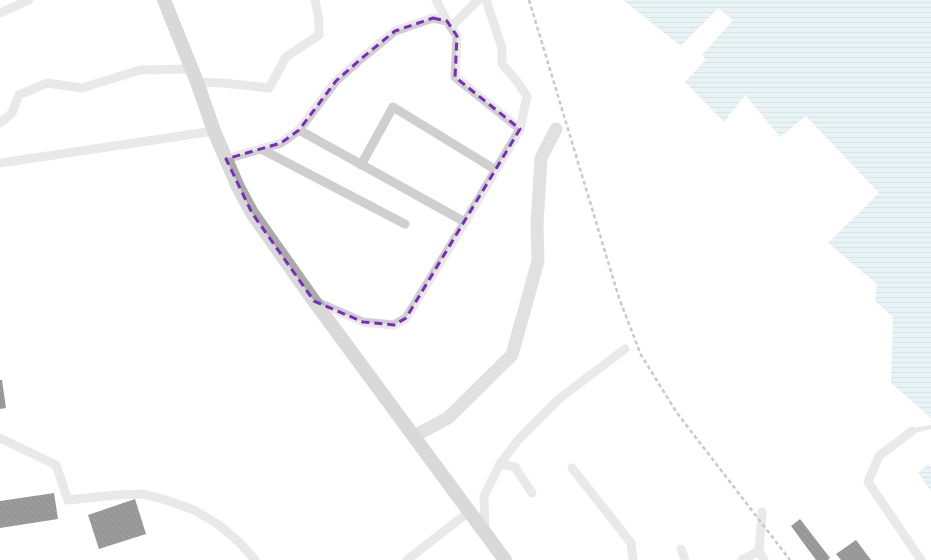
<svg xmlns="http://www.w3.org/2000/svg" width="931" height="560" font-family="'Public Sans',sans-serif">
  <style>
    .water { fill: url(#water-rules) }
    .building { fill: url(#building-back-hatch) }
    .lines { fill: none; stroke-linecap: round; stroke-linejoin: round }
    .lane { stroke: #cfcfcf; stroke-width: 4.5 }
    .street { stroke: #cfcfcf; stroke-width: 9 }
    .secondary { stroke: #bcbcbc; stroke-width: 13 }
    .primary { stroke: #aaa; stroke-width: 14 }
    .rail { stroke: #878787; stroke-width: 2.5; stroke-dasharray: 4 3; stroke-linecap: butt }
    .marked { fill: none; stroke: #7b2cbf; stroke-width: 3; stroke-dasharray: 8 5; stroke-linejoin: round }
  </style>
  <defs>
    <pattern id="water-rules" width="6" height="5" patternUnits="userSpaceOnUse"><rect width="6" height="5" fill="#c9e4e9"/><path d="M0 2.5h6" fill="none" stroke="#adc4c8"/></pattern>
    <pattern id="building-back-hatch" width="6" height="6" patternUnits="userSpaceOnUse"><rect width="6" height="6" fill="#191919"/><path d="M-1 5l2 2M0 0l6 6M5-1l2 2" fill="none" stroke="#323232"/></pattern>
  </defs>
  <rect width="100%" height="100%" fill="#fff"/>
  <g class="water">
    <polygon points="623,0 931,0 931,418 891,383 893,317 875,301 877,284 828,243 879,193 806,116 780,137 745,95 724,122 685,82 706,59 702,55 733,20 718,8 681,46"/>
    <polygon points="928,464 931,467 931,491 918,473"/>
  </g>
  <g class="building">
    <polygon points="0,380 2,380 6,408 0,409"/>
    <polygon points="54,493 58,519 0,528 0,501"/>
    <polygon points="135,499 146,534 99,549 88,515"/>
    <polygon points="800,519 830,558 828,560 816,560 791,526"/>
    <polygon points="856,540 871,560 841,560 836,554"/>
  </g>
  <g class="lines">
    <polyline class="lane" points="912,431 931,427"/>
    <g class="street">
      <polyline points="436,0 447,21"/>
      <polyline points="0,13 29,0"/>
      <polyline points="451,27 478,0"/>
      <polyline points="197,82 223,83 269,88 286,57 319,35 319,19 315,0"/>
      <polyline points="0,123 12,113 19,95 47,83 82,88 140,70 192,69"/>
      <polyline points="299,130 465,222"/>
      <polyline points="261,149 405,224"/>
      <polyline points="226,159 281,143 299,130 336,81 362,58 395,31 433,18 447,21 457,36 455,77 520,129"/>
      <polyline points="0,163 214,131"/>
      <polyline points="361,165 393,107 496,170"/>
      <polyline points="315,301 363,322 394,325 406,318 465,222 520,129 527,96 516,80 502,64 502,48 486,0"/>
      <polyline points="912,431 879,456 868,482 921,560"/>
      <polyline points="0,438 56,465 68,500 116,495 143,494 163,499 194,510 219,525 239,542 255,560"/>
      <polyline points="500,464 515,467 532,493"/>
      <polyline points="572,468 631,543 633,560"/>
      <polyline points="485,532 484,496 500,464 518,440 560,398 625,349"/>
      <polyline points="681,549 685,560"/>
      <polyline points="759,551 764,560"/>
      <polyline points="407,560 470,511"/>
      <polyline points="742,560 759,551 762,512"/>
    </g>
    <polyline class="secondary" points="414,436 448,418 512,355 538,261 537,224 541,158 556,129"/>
    <polyline class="primary" points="164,0 197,82 214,131 238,187 252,213 314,301 505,560"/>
    <polyline class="rail" points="529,0 619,298 641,355 677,413 790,560"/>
  </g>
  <path d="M0 0H931V560H0ZM433,18l14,3 10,15 -2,41 65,52 -114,189 -12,7 -31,-3 -49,-21 -62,-88 -26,-54 55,-16 18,-13 37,-49 26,-23 33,-27z" fill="#fff" fill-opacity=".55" fill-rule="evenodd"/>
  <path class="marked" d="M433,18l14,3 10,15 -2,41 65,52 -114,189 -12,7 -31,-3 -49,-21 -62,-88 -26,-54 55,-16 18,-13 37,-49 26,-23 33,-27z"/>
</svg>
